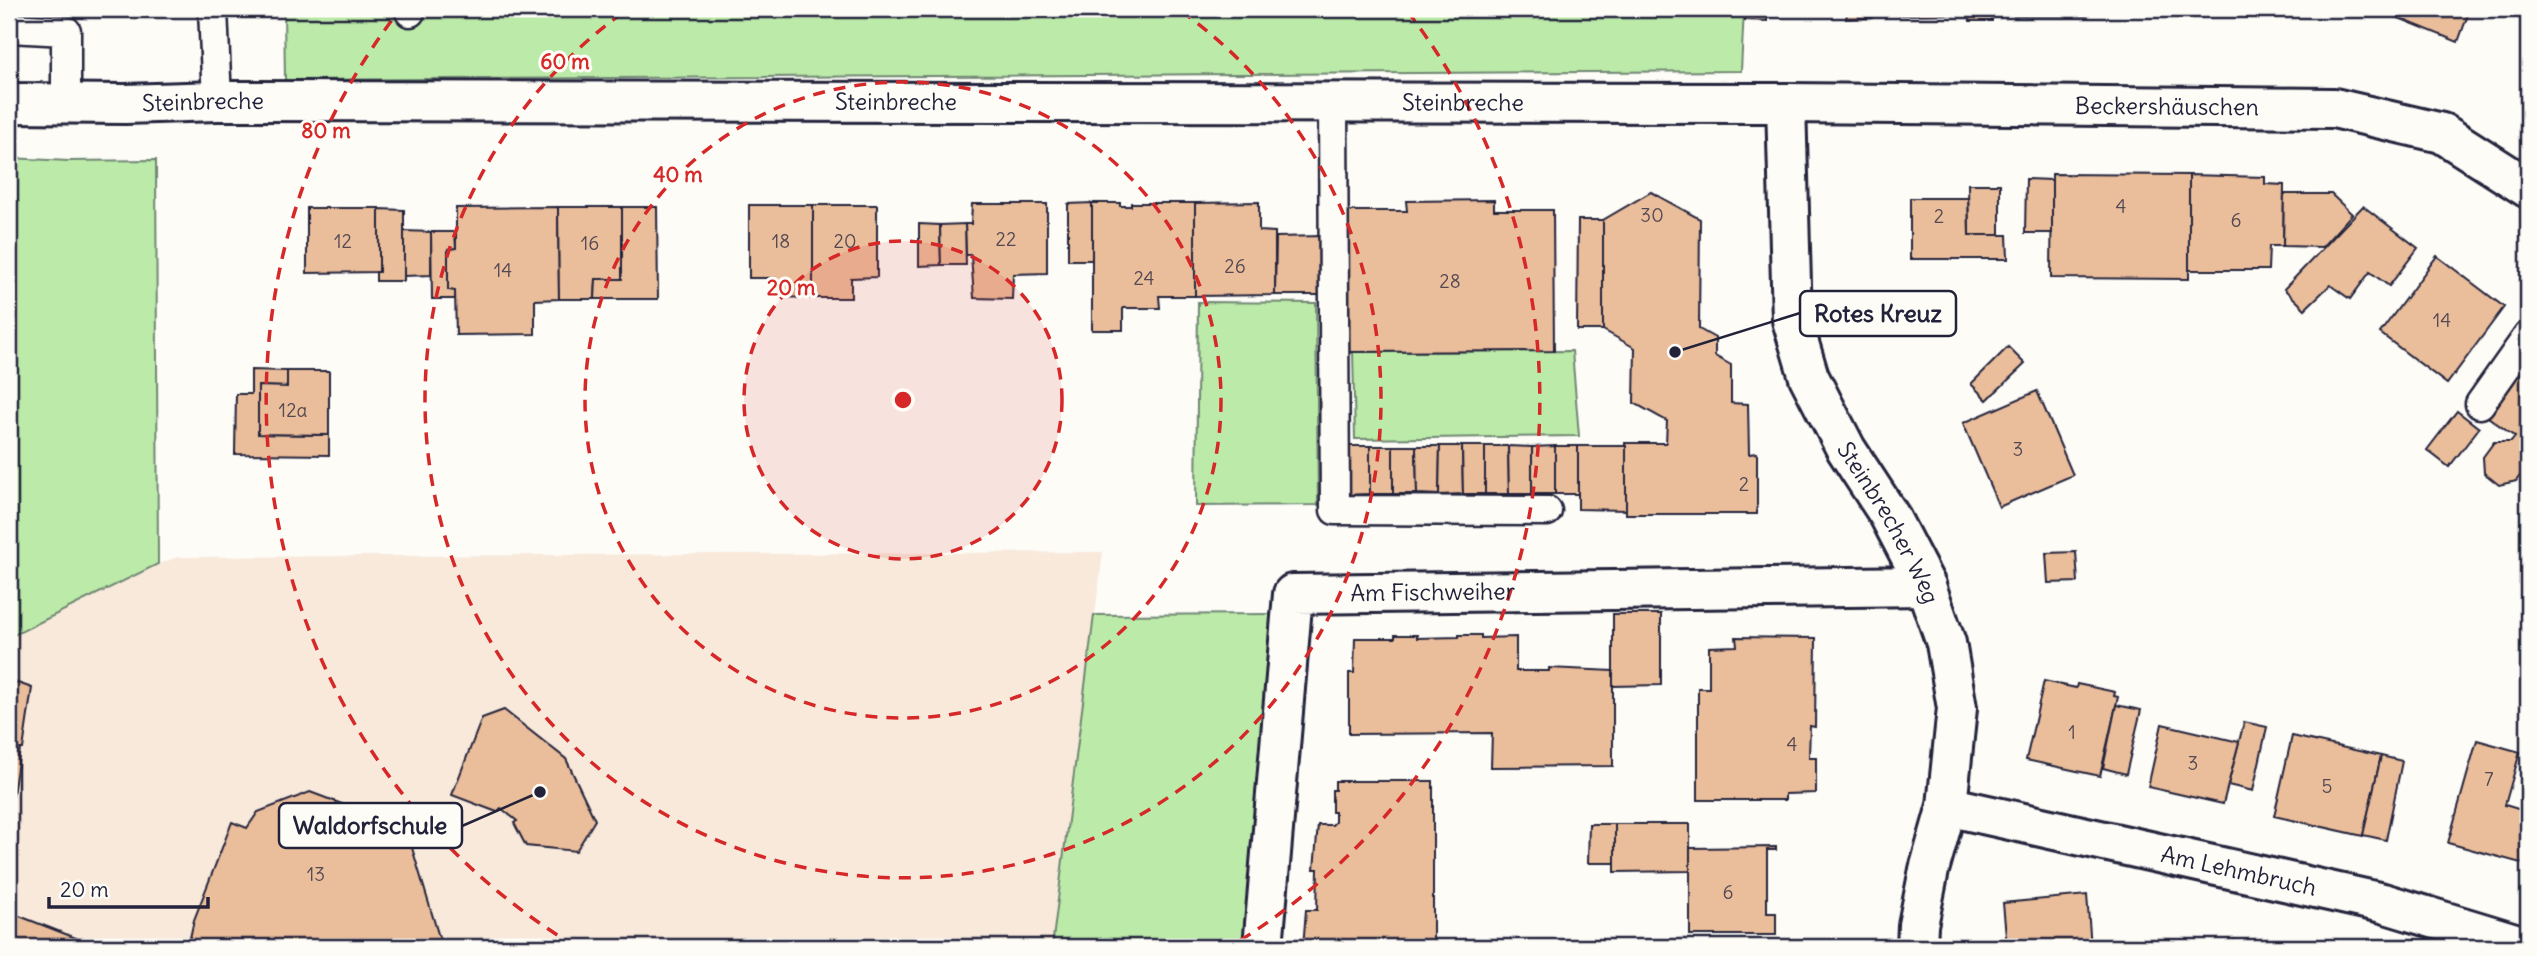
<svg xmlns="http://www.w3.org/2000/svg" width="2537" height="956" font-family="Delius,sans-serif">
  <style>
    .built { fill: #f8e9db }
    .green { fill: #bceba9; stroke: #6f8672; stroke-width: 2 }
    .building { fill: #ebbe9b; stroke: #22223b; stroke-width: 2 }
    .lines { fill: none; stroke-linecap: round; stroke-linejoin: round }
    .service-casing { stroke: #22223b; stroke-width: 33 }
    .minor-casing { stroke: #22223b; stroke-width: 44 }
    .service { stroke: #fdfcf7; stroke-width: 28 }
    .minor { stroke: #fdfcf7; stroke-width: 38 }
    .ring { fill: none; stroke: #d62828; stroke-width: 3.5; stroke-dasharray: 12 9 }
    .labels { text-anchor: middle; stroke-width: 6; stroke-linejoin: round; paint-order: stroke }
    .number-label { font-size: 19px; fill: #544953 }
    .street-label { font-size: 23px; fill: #22223b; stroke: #fdfcf7 }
    .centre { fill: #d62828; stroke: #fdfcf7; stroke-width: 3.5 }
    .ring-label { font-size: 21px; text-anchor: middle; font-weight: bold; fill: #d62828; stroke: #fdfcf7; stroke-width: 6; stroke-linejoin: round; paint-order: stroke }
    .leader { fill: none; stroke: #22223b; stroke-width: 2.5 }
    .callout-dot { fill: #22223b; stroke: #fdfcf7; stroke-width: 2.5 }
    .callout { fill: #fdfcf7; stroke: #22223b; stroke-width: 2.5 }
    .callout-label { font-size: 24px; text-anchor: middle; font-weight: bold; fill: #22223b }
  </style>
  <rect width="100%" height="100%" fill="#fdfcf7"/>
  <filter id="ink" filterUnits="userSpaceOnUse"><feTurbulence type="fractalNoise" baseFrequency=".0143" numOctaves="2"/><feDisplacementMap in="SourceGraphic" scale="14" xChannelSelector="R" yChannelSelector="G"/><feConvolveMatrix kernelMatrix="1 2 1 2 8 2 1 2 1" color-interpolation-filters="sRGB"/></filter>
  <g filter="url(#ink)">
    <polygon class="built" points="1103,552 1052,947 9,947 9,636 158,564 178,557"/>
    <g class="green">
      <polygon points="284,9 1744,9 1741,71 285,80"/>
      <polygon points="9,158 69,161 156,160 158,564 12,636 9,636"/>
      <polygon points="1198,302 1316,303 1318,505 1196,506"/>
      <polygon points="1572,351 1579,436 1355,439 1353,352"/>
      <polygon points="1297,614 1252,947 1052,947 1094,615"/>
    </g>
    <g class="building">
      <polygon points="1745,9 1767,9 1767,21 1745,20"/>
      <polygon points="1787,9 1848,9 1849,11 1787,12"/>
      <polygon points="1848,9 1872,9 1872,18 1846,19"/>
      <polygon points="1898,9 1969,9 1969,14 1898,15"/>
      <polygon points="1969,9 1992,9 1992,21 1970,21"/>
      <rect x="2014" y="9" width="73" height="7"/>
      <polygon points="2394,9 2470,9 2458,42 2391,15"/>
      <polygon points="2052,174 2189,175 2189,279 2051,278"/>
      <polygon points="2189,175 2265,177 2265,184 2284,185 2283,246 2269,246 2268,270 2189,270"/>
      <polygon points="2026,179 2052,180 2052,233 2025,233"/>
      <polygon points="1968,184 2000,184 2000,235 1969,235"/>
      <polygon points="1651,192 1700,219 1699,329 1715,338 1715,356 1731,365 1731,403 1748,404 1749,454 1757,453 1757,514 1626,514 1625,443 1666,443 1667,421 1634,403 1635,348 1603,330 1603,220"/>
      <polygon points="2284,194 2331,194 2352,214 2322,247 2283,246"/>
      <polygon points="1910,198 1968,198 1969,235 2007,235 2008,259 1910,259"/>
      <polygon points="1494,200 1494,210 1553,210 1554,351 1347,352 1347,211 1407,211 1406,201"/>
      <polygon points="1259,202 1259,231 1275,232 1275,295 1195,296 1195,203"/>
      <polygon points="1092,203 1120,203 1120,206 1131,206 1131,203 1195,203 1195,296 1159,296 1160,308 1123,308 1123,330 1092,330"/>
      <polygon points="1092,203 1092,260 1068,260 1068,204"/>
      <polygon points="972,204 1047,204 1047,273 1013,274 1012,299 974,298 971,255 966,255 965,224 971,224"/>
      <polygon points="749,205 813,205 813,298 775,297 775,278 749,278"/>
      <polygon points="813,205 877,205 877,277 851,278 851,298 813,298"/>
      <polygon points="2363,206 2418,248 2389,286 2370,272 2350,299 2330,285 2305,309 2284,289"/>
      <polygon points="558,207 559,299 535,300 535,334 456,335 455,291 448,290 448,249 456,248 456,208"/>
      <polygon points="558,207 622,207 622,279 596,279 595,299 559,299"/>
      <polygon points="622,207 657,207 658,299 595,299 596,279 622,279"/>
      <polygon points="307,208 379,208 379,272 307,273"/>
      <polygon points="379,209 404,210 404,281 376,281 376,272 379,272"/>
      <polygon points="1578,220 1603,220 1603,330 1577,330"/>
      <polygon points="919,224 940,225 941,265 919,266"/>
      <polygon points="965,224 966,265 941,265 940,225"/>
      <polygon points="404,231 431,232 431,275 404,276"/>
      <polygon points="431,232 455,232 456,248 448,249 448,290 455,291 455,299 432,299"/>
      <polygon points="1323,236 1322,295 1275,295 1276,237"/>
      <polygon points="2437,256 2504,307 2447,384 2380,333"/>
      <polygon points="2008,347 2025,364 1987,400 1971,384"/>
      <polygon points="2528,355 2528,465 2516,481 2499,485 2484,473 2483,457 2494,442 2511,442 2515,437 2484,414"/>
      <polygon points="251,370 287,371 287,387 258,386 258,434 329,435 329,455 235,454 236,394 251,394"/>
      <polygon points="287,371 329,371 329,435 258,434 258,386 287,387"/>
      <polygon points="2037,391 2073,475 1999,507 1963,423"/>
      <polygon points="2457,411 2479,428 2449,467 2427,450"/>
      <polygon points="1347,446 1370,446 1370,494 1347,495"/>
      <rect x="1370" y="446" width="23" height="48"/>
      <polygon points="1393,446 1416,446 1417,494 1393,494"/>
      <polygon points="1416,446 1440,446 1439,495 1417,494"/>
      <polygon points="1440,446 1462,446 1463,494 1439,495"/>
      <polygon points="1462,446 1485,446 1485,494 1463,494"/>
      <polygon points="1485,446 1508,446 1509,494 1485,494"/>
      <polygon points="1508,446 1532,447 1532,494 1509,494"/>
      <rect x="1555" y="446" width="23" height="48"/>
      <polygon points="1555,446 1555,494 1532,494 1532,447"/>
      <polygon points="1578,446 1626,446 1626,510 1578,509"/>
      <polygon points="2076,552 2078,582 2048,583 2046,553"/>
      <polygon points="1613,614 1661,614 1661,685 1613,686"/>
      <polygon points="1395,635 1417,635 1417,638 1459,637 1459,635 1481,635 1481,638 1516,637 1516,671 1549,671 1549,668 1613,671 1613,766 1491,767 1492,733 1349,734 1349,673 1354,673 1355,638 1395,638"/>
      <polygon points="1736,637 1816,638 1815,727 1810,726 1809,757 1816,757 1816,793 1785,794 1785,800 1698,800 1698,688 1709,688 1709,647 1737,646"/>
      <polygon points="9,680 32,688 23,749 20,749 13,795 9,808"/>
      <polygon points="2044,681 2076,688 2077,684 2115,692 2114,696 2118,697 2100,776 2026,760"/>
      <polygon points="2116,705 2141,710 2126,774 2103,768"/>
      <polygon points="504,710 566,759 595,820 576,851 526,846 514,823 517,821 501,808 497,812 452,795 482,718"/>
      <polygon points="2244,722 2267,727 2253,791 2228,785"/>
      <polygon points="2162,724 2239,742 2223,804 2148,787"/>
      <polygon points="2292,736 2381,756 2363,836 2274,816"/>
      <polygon points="2477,740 2520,752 2505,805 2528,812 2528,865 2448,843"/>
      <polygon points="2381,756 2402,761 2386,840 2363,835"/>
      <polygon points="1335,781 1433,781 1433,947 1303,947 1306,910 1317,910 1318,869 1314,869 1318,825 1332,825 1335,822 1335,812 1332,812 1332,790 1335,790"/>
      <polygon points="310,792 406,828 442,947 188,947 194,920 232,822 247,828 258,812"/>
      <polygon points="1589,824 1615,824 1615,863 1588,863"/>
      <polygon points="1615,824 1690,824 1690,871 1615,872"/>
      <polygon points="1776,847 1776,850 1767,850 1767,913 1776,913 1776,935 1690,935 1690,848"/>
      <polygon points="2087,895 2091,947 2007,947 2003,903"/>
      <polygon points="9,912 99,947 9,947"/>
      <polygon points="2234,940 2266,947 2232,947"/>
    </g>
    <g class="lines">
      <defs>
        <g id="service">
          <polyline points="213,9 217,101"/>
          <polyline points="410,12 410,9"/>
          <polyline points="9,28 66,31 66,104"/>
          <polyline points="1333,104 1335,510 1547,511"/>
          <polyline points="2480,404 2528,336"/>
        </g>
        <g id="minor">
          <path id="s1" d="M9,103l116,1 92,-3 1569,2 548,5 108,25 86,55"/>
          <path id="s2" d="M1786,103l6,217 17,57 37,72 43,66 37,71 20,57 11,65 -10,98 -18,64 -11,55 -1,22"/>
          <path id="s3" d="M1947,806l436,97 145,44"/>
          <path id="s4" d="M1263,947l30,-353 633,-8"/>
        </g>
      </defs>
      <use href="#service" class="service-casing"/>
      <use href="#minor" class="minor-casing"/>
      <use href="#service" class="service"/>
      <use href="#minor" class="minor"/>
    </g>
  </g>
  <circle cx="903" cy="400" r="159" fill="#d62828" fill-opacity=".12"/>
  <g class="ring">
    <circle cx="903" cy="400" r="159"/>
    <circle cx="903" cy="400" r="318"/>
    <path d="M1181 11A478 478 0 1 1 625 11"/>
    <path d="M575 946A637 637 0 0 1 398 12M1408 12A637 637 0 0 1 1231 946"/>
  </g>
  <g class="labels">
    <g class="number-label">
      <text x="2121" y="213">4</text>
      <text x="1652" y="222">30</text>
      <text x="1939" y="223">2</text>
      <text x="2236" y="227">6</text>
      <text x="1006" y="246">22</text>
      <text x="343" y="248">12</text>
      <text x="781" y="248">18</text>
      <text x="845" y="248">20</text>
      <text x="590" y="250">16</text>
      <text x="1235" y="273">26</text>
      <text x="503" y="277">14</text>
      <text x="1144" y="285">24</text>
      <text x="1450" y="288">28</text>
      <text x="2442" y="327">14</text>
      <text x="293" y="417">12a</text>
      <text x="2018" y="456">3</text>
      <text x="1744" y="491">2</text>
      <text x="2072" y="739">1</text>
      <text x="1792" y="751">4</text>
      <text x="2193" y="770">3</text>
      <text x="2489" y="786">7</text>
      <text x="2327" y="793">5</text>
      <text x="316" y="881">13</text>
      <text x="1728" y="899">6</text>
    </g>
    <g class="street-label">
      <text dy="8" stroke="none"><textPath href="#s1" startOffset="194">Steinbreche</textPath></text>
      <text dy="8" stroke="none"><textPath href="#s1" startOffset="887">Steinbreche</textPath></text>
      <text dy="8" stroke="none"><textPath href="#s1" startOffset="1454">Steinbreche</textPath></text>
      <text dy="8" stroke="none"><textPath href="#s1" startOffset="2158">Beckershäuschen</textPath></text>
      <text dy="8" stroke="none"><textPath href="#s2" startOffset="443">Steinbrecher Weg</textPath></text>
      <text dy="8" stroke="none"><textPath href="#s4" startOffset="494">Am Fischweiher</textPath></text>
      <text dy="8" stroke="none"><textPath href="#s3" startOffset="299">Am Lehmbruch</textPath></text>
    </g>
  </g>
  <circle cx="903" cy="400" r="10" class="centre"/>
  <g class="ring-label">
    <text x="565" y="69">60 m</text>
    <text x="326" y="138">80 m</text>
    <text x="678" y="182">40 m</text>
    <text x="791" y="295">20 m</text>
  </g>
  <path class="leader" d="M1675 352L1800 313M540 792L462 826"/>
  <g class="callout-dot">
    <circle cx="1675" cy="352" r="7"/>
    <circle cx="540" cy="792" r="7"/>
  </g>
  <g class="callout">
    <rect x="1800" y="291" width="156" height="45" rx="7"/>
    <rect x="279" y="803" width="183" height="45" rx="7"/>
  </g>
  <g class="callout-label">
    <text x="1878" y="322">Rotes Kreuz</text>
    <text x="370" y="834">Waldorfschule</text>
  </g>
  <rect width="2537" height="956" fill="none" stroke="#fdfcf7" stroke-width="35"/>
  <rect x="18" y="18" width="2502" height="921" fill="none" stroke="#22223b" stroke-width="2.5" filter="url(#ink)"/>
  <path d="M49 897v10h159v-10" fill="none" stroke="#22223b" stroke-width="3.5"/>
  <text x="60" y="897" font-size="21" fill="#22223b" stroke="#fdfcf7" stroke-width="5" paint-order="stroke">20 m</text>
</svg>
